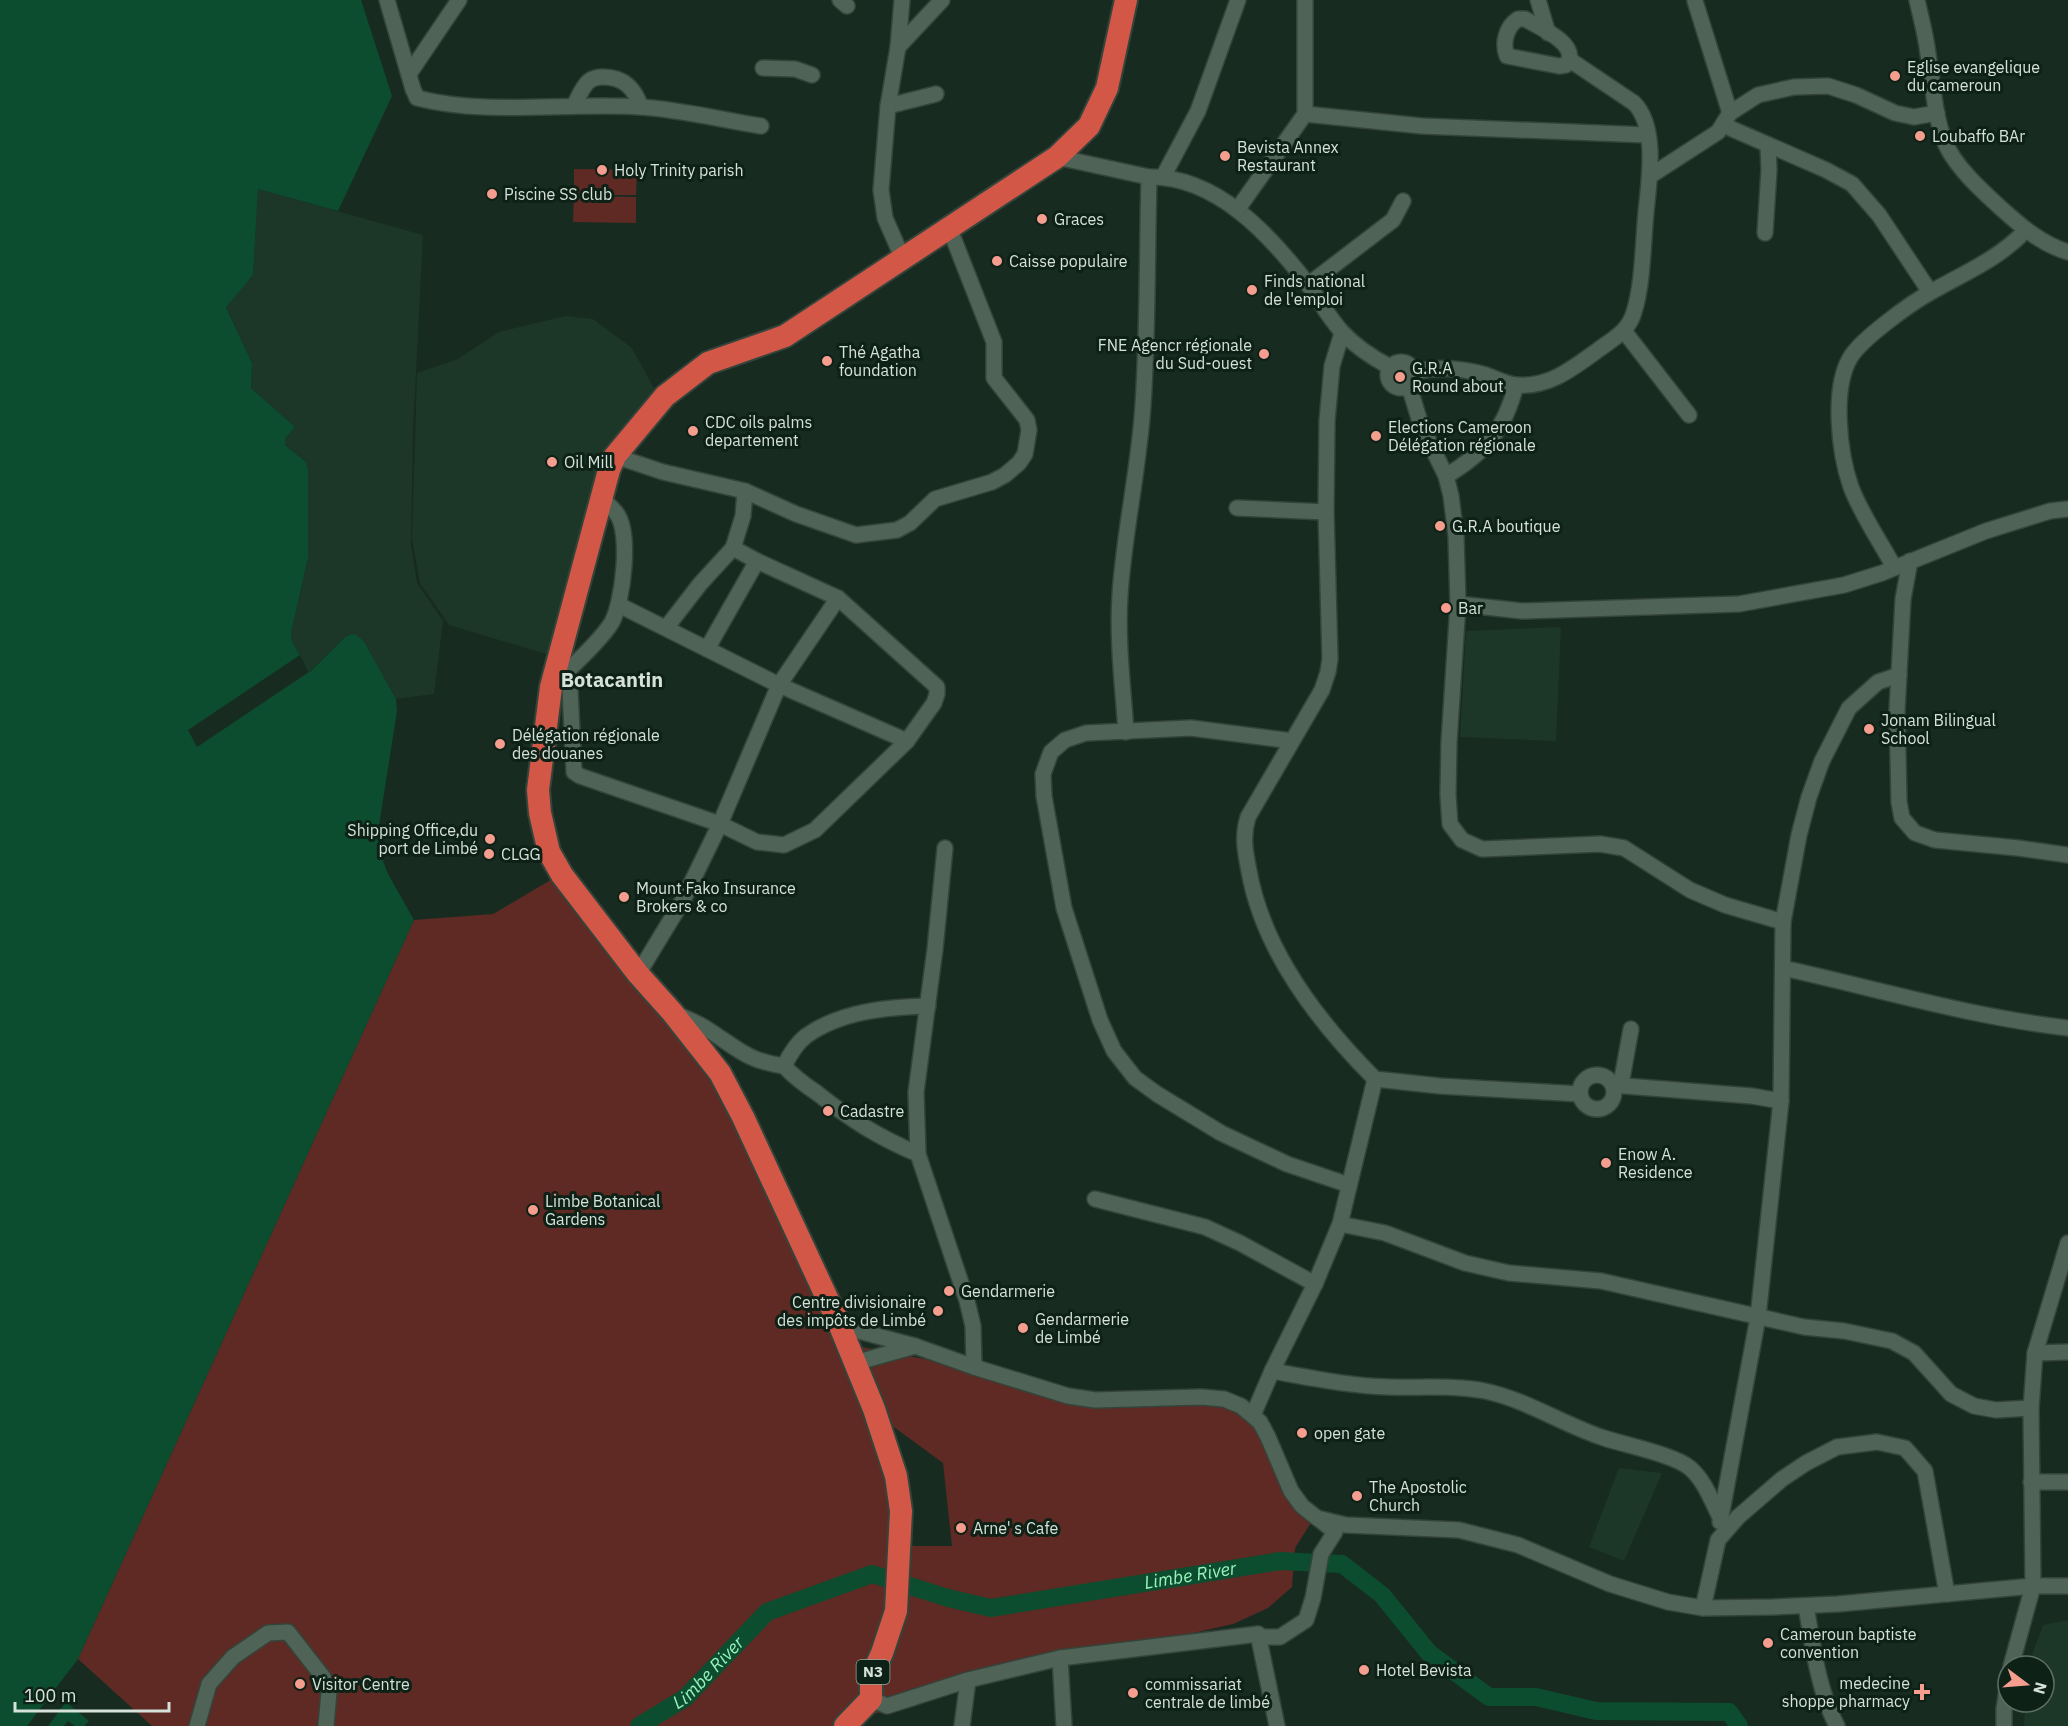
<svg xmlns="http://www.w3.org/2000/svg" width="2068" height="1726" font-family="'IBM Plex Sans',sans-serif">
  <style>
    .built { fill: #1c3627 }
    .green { fill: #5f2a23; fill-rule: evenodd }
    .water { fill: #0b4d2e }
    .pier { fill: #182b20 }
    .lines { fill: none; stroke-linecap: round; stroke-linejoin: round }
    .river { stroke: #0b4d2e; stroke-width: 18 }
    .minor-casing { stroke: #35443b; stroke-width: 18 }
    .highway-casing { stroke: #35443b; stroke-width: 26 }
    .minor { stroke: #4f6356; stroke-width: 15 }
    .highway { stroke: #d35747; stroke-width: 22 }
    .poi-dot { fill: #f59d8f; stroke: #0e2116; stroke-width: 2 }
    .labels { text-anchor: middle; stroke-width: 6; stroke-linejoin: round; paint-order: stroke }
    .shield { fill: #0e2116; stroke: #99a79e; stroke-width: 1.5 }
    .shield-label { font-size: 15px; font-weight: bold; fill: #d5e1d9 }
    .poi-label { font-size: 16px; fill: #d5e1d9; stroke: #0e2116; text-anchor: start }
    .water-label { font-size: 18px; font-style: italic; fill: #99f2bd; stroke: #0e2116 }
    .quarter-label { font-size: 20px; font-weight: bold; fill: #d5e1d9; stroke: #0e2116 }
  </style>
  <rect width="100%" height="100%" fill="#182b20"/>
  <g class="built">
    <polygon points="258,189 423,235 413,430 411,545 417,583 443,621 434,694 396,699 365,643 345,637 309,672 292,642 291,633 308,558 308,469 306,462 285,445 285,439 295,427 251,388 252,363 226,306 253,275"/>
    <polygon points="566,316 593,319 632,348 660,399 633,427 553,656 449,625 420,583 412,539 417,373 458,359 499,332"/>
    <polygon points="1561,627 1556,741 1460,737 1466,631"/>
    <polygon points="1619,1468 1662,1473 1624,1561 1589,1547"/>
    <polygon points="2068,1620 2068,1726 2024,1726 2025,1702 2044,1702 2044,1666 2028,1666 2043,1625"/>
  </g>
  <g class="green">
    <polygon points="574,169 637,170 636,195 574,195"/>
    <polygon points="574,196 636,197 636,223 573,222"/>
    <path d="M559,875l161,202 127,267 124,24 107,35 144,-3 29,15 61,106 -17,27 -3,39 -24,21 -35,16 -277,63 -82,27 -20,-9 -17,21h-685l-74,-67 336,-739 79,-6zM872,1411l71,52 9,83h-52z"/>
  </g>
  <g class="water">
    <polygon points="0,0 361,0 392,96 338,211 258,189 253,275 226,307 252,363 251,388 295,427 285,439 285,445 306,462 308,469 308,558 291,633 292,642 310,672 345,637 352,634 357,635 365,643 396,699 397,711 378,832 380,853 388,874 414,920 78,1659 27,1726 0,1726"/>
    <polygon points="66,1702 89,1721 84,1726 75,1726 68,1721 64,1726 48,1726"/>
  </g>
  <polygon class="pier" points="300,655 309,672 197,747 188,730"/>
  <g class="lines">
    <path class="river" id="s1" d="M639,1726l46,-28 82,-86 105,-38 76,24 43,10 289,-47 62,3 40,31 47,58 60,44h47l60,14 133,1 10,14"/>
    <defs>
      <g id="minor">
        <path d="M387,0l26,89 4,9c70,18 150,4 223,9 38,2 83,13 121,19"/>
        <polyline points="840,0 847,6"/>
        <polyline points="1538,0 1548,33"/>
        <path d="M1917,0c4,18 9,36 11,54 5,29 6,59 16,86 9,25 39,52 59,70 19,17 40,35 65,42"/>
        <polyline points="1695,1 1730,113"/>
        <path d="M1518,19h7c14,8 57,26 41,46l-7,1 -52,-10c-5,-13 -1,-29 11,-37z"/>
        <polyline points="898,47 902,0"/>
        <polyline points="763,68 795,69 812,75"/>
        <polyline points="409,74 459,0"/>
        <path d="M574,106c4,-8 8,-19 15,-25 4,-3 9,-4 14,-4 21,0 31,11 38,30"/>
        <polyline points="888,106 936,94"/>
        <polyline points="1305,114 1422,126 1647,135"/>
        <polyline points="1723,125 1826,170 1852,184 1879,215 1930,292"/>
        <path d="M1057,157l92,20c67,-1 120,57 158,106 12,16 21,34 35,49 13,14 31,26 48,35"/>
        <polyline points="1650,176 1718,132 1730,113 1758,95 1794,87 1828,86 1856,95 1895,113 1914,117 1937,113"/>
        <polyline points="1163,177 1198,111 1238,0"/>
        <polyline points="1237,210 1305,114 1305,0"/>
        <polyline points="1765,233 1769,170 1768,145"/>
        <polyline points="903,259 885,218 881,190 888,106 898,47 942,0"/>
        <polyline points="1308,285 1393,220 1403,201"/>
        <polyline points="1624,331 1689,415"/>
        <path d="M1342,333l-10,33 -5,55 -1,91 4,147 -2,13 -6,18 -74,127c-6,19 -3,34 1,54 14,79 70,152 126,208l65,7 140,8"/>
        <circle cx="1401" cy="375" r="13"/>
        <path d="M1414,372c25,-6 48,-4 72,3 9,3 20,9 30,10 33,3 57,-17 82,-35 15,-11 31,-19 36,-38 9,-28 9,-70 12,-100 3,-31 12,-85 -12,-109l-64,-43"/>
        <polyline points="1409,386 1421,425 1446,476 1451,496 1456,536 1458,604 1522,611 1739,604 1844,585 1882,573 1986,531 2050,511 2068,509"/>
        <polyline points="615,456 663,472 745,491 796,514 856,535 897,530 910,523 935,499 992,482 1005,475 1019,463 1025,454 1029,430 1027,420 1020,411 994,378 994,342 949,227"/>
        <path d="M1446,476c39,-23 59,-47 70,-91"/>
        <polyline points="1237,508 1326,512"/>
        <polyline points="1910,561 1903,599 1897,710 1899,802 1902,818 1915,833 1935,840 2018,848 2068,855"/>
        <path d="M1894,567c-14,-26 -33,-53 -43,-80 -12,-34 -19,-98 -1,-129 11,-19 61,-55 81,-66 33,-19 68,-33 95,-62"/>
        <polyline points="1458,604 1449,742 1448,795 1450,824 1462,840 1482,849 1600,844 1624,848 1690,890 1725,905 1783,922"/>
        <polyline points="619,605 779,685 907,741"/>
        <polyline points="666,628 700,584 733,548"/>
        <polyline points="707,649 757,561"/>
        <polyline points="569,669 574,772 580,776 720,824 757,842 784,845 815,830 907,741 934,703 937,694 937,687 838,598 757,561 733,548 743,516 745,491"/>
        <path d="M562,676c14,-13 41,-39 50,-54 11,-21 19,-88 5,-108 -4,-6 -11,-11 -16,-17"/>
        <path d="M1126,732c-3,-45 -9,-91 -6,-137 4,-63 19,-126 23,-190 5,-75 4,-152 6,-228"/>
        <polyline points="1292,741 1191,728 1086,733 1065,740 1051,752 1043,774 1044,796 1064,908 1100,1020 1114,1051 1135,1078 1157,1094 1221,1133 1287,1164 1349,1185"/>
        <polyline points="945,848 935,949 916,1092 918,1154 967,1301 973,1326 974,1367"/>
        <path d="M1783,968c95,21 188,49 285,60"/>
        <polyline points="638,974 683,900 720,824 779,685 838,598"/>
        <path d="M677,1014c10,5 21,9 30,15 30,19 40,32 77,37 10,11 21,19 33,27 34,27 61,44 101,61"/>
        <path d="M784,1066c5,-10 13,-23 22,-30 35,-25 82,-29 122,-30"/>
        <circle cx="1597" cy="1092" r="17"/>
        <polyline points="1621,1084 1631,1029"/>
        <polyline points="1613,1085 1752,1096 1781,1101 1783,922 1799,835 1809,797 1822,761 1849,708 1878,682 1899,675"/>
        <polyline points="1095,1199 1205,1227 1240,1243 1315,1284"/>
        <polyline points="1340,1224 1385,1233 1465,1263 1509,1273 1601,1281 1804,1327 1844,1331 1892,1341 1914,1353 1951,1394 1974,1406 1996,1410 2031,1408"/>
        <polyline points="840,1326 915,1346 974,1367 1068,1396 1095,1400 1201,1397 1224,1399 1241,1406 1260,1422 1268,1437 1291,1491 1302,1506 1317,1518 1346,1525 1459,1530 1518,1545 1610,1584 1668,1602 1703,1608 1773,1607 1838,1604 2033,1586 2068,1586"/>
        <polyline points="2035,1353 2068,1352"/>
        <polyline points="855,1363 915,1346"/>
        <path d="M1272,1371c39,7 78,15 117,16 32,1 65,-2 96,4 42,9 79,34 119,47 21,7 71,17 86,30 15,13 22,34 31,51"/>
        <polyline points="1253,1415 1272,1371 1315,1284 1340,1224 1375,1079"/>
        <polyline points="2031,1482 2068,1482"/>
        <polyline points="1720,1522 1758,1317 1781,1101"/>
        <path d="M1806,1606c7,40 12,84 31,120"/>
        <polyline points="1703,1608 1718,1540 1738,1517 1782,1479 1806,1463 1837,1447 1877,1442 1905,1448 1925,1471 1947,1594"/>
        <polyline points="1258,1634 1277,1726"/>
        <polyline points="1060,1658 1064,1726"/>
        <polyline points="2011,1666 2033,1586 2031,1408 2035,1353 2068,1243"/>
        <polyline points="871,1699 887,1706 968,1680 1060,1658 1258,1634 1262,1637 1280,1637 1306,1620 1313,1598 1321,1554 1335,1532 1320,1520"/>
        <polyline points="197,1726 209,1684 233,1657 268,1633 288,1632 323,1677 329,1692 326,1726"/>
        <polyline points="962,1726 968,1680"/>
        <polyline points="2004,1726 2004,1709 2008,1683"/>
      </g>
      <polyline id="highway" points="845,1726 871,1699 871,1677 882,1653 896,1611 901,1511 896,1476 874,1409 840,1326 743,1117 720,1073 672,1012 638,974 562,875 549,852 540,813 538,790 551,687 609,470 615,456 665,396 708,363 785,336 1057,157 1089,126 1107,88 1126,0"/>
    </defs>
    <use href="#minor" class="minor-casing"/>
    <use href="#highway" class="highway-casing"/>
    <use href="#minor" class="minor"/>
    <use href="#highway" class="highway"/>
  </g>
  <g class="poi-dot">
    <circle cx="1895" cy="76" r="6"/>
    <circle cx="1920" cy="136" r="6"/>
    <circle cx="1225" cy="156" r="6"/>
    <circle cx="602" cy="170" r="6"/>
    <circle cx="492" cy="194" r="6"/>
    <circle cx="1042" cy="219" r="6"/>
    <circle cx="997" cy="261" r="6"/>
    <circle cx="1252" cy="290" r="6"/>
    <circle cx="1264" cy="354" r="6"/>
    <circle cx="827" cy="361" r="6"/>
    <circle cx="1400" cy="377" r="6"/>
    <circle cx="693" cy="431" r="6"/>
    <circle cx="1376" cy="436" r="6"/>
    <circle cx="552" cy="462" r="6"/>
    <circle cx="1440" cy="526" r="6"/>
    <circle cx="1446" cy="608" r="6"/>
    <circle cx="1869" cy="729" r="6"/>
    <circle cx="500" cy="744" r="6"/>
    <circle cx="490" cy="839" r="6"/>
    <circle cx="489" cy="854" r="6"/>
    <circle cx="624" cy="897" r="6"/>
    <circle cx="828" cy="1111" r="6"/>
    <circle cx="1606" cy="1163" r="6"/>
    <circle cx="533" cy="1210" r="6"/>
    <circle cx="949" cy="1291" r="6"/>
    <circle cx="938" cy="1311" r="6"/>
    <circle cx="1023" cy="1328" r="6"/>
    <circle cx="1302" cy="1433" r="6"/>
    <circle cx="1357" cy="1496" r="6"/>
    <circle cx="961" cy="1528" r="6"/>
    <circle cx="1768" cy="1643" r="6"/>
    <circle cx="1364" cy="1670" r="6"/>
    <circle cx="300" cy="1684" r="6"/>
    <path d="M1919 1683h6v6h6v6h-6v6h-6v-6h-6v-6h6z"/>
    <circle cx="1133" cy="1693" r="6"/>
  </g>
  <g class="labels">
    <rect class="shield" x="856.5" y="1660" width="33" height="24" rx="4.5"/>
    <g class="shield-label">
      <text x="873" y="1677">N3</text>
    </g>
    <g class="poi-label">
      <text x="1907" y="73">Eglise evangelique<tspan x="1907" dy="18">du cameroun</tspan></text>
      <text x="1932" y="142">Loubaffo BAr</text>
      <text x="1237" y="153">Bevista Annex<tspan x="1237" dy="18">Restaurant</tspan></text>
      <text x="614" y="176">Holy Trinity parish</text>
      <text x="504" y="200">Piscine SS club</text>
      <text x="1054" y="225">Graces</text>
      <text x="1009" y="267">Caisse populaire</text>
      <text x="1264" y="287">Finds national<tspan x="1264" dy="18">de l'emploi</tspan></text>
      <text x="1252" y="351" text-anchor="end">FNE Agencr régionale<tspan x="1252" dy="18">du Sud-ouest</tspan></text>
      <text x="839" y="358">Thé Agatha<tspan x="839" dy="18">foundation</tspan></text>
      <text x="1412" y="374">G.R.A<tspan x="1412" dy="18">Round about</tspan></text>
      <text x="705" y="428">CDC oils palms<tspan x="705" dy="18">departement</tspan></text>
      <text x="1388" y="433">Elections Cameroon<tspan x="1388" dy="18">Délégation régionale</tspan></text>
      <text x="564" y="468">Oil Mill</text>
      <text x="1452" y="532">G.R.A boutique</text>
      <text x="1458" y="614">Bar</text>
      <text x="1881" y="726">Jonam Bilingual<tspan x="1881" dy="18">School</tspan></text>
      <text x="512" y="741">Délégation régionale<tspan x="512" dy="18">des douanes</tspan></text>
      <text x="478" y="836" text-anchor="end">Shipping Office,du<tspan x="478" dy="18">port de Limbé</tspan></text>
      <text x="501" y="860">CLGG</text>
      <text x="636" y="894">Mount Fako Insurance<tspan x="636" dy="18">Brokers &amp; co</tspan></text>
      <text x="840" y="1117">Cadastre</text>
      <text x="1618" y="1160">Enow A.<tspan x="1618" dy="18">Residence</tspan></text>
      <text x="545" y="1207">Limbe Botanical<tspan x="545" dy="18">Gardens</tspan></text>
      <text x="961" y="1297">Gendarmerie</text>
      <text x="926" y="1308" text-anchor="end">Centre divisionaire<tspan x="926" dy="18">des impôts de Limbé</tspan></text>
      <text x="1035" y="1325">Gendarmerie<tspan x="1035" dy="18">de Limbé</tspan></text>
      <text x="1314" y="1439">open gate</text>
      <text x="1369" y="1493">The Apostolic<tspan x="1369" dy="18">Church</tspan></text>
      <text x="973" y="1534">Arne' s Cafe</text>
      <text x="1780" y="1640">Cameroun baptiste<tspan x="1780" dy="18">convention</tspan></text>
      <text x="1376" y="1676">Hotel Bevista</text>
      <text x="1910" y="1689" text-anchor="end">medecine<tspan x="1910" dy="18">shoppe pharmacy</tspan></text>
      <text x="312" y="1690">Visitor Centre</text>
      <text x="1145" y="1690">commissariat<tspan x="1145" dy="18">centrale de limbé</tspan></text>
    </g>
    <g class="water-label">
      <text dy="6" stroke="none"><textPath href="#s1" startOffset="610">Limbe River</textPath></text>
      <text dy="6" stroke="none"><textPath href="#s1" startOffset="88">Limbe River</textPath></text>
    </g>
    <g class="quarter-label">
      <text x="612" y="687">Botacantin</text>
    </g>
  </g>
  <g transform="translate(2026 1684) rotate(106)"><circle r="28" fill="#0e2116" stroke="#5e6e64" stroke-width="1.5"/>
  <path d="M0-4.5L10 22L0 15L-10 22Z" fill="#f59d8f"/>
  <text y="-9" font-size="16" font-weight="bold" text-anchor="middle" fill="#d5e1d9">N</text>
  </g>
  <path d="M15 1702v9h154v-9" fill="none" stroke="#d5e1d9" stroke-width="3"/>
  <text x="24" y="1702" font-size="18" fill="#d5e1d9" stroke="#0e2116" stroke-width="4.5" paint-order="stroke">100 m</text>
</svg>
